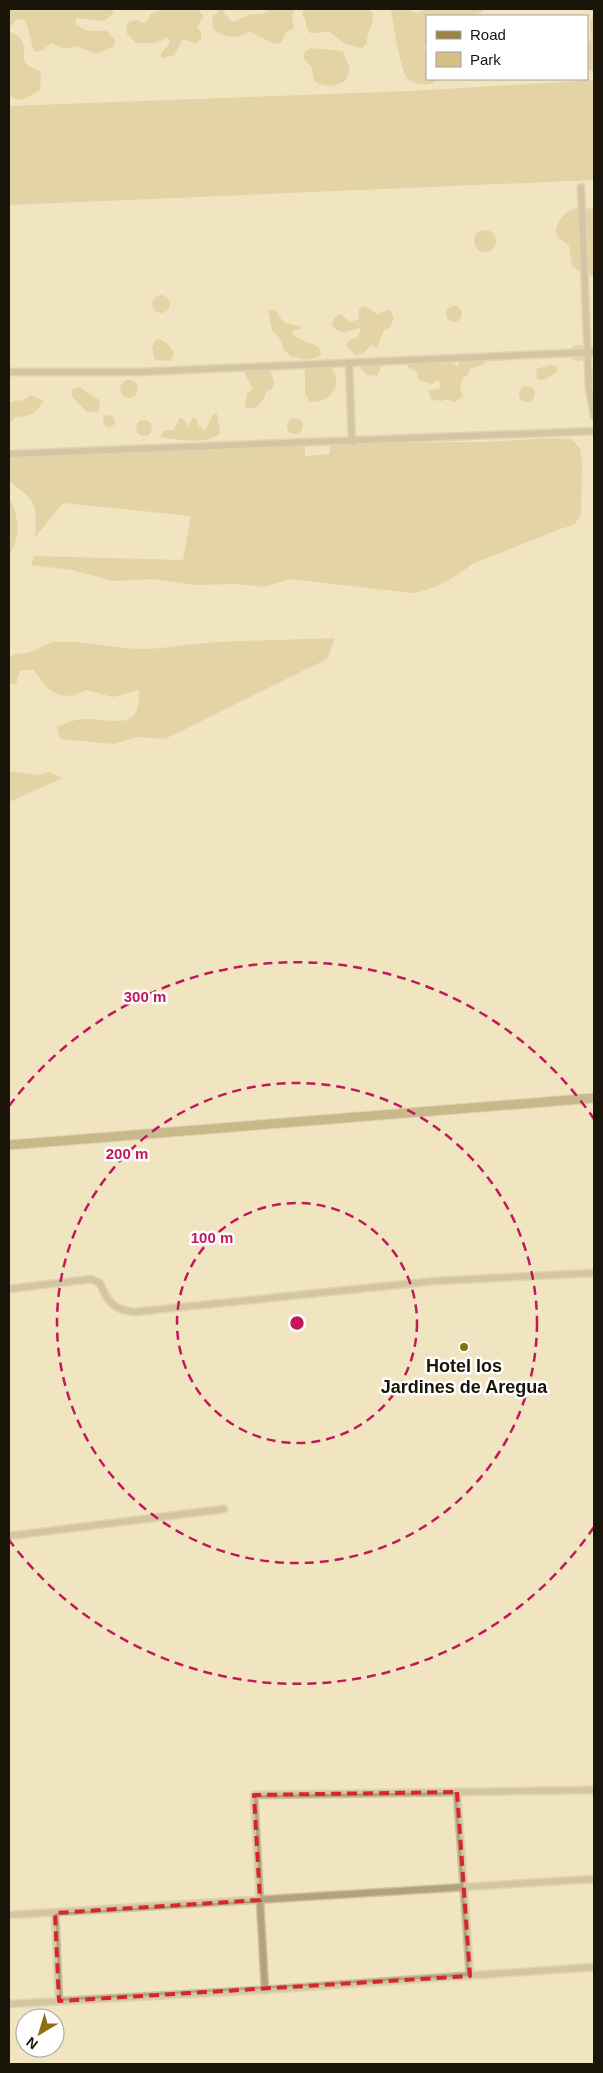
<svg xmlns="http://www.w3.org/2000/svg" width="603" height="2073" font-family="Arial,sans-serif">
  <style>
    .green { fill: #d6bf83 }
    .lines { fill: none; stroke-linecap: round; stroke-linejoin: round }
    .street-casing { stroke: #cabfa0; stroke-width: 9 }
    .secondary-casing { stroke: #cabfa0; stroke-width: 11 }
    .street { stroke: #b2a37d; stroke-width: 6 }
    .secondary { stroke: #998346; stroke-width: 9 }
    .marked { fill: none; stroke: #d62828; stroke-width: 4; stroke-dasharray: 10 6; stroke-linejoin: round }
    .ring { fill: none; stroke: #c2185b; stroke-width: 2.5; stroke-dasharray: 9 6 }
    .poi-dot { fill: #8b6f11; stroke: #fff; stroke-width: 2 }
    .labels { text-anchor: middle; stroke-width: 5; stroke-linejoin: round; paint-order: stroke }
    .poi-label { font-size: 18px; font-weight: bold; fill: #191508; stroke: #fff }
    .centre { fill: #c2185b; stroke: #fff; stroke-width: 2.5 }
    .ring-label { font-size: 15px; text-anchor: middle; font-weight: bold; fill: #c2185b; stroke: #fff; stroke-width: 5; stroke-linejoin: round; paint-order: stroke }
  </style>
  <rect width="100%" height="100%" fill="#f1e4c1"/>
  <g class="green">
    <polygon points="9,9 16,11 20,9 111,9 114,13 104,21 76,18 76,25 88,31 107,31 115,40 114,46 96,54 77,46 64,49 52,43 41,51 34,52 27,25 23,19 16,20 9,29"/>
    <polygon points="161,9 197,9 204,16 197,27 201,32 201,39 196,43 183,39 174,55 161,59 161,53 170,43 168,37 156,43 136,43 127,34 126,26 130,21 137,20 142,23 148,20 151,14"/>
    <path d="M218,9h8l-2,4 9,9 18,-8h12l6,-3 -1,-2h27l-3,7 2,13 -7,2 -6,11 -7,2 -25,-13c-11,9 -26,7 -36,-2l-1,-13 6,-3z"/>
    <path d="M304,9h62l7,4c2,12 -7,18 -6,31l-5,4 -17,-4 -15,-12 -20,1 -4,-5v-8l-4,-5z"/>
    <path d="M391,9h19l1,2 6,2 9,-4h59l-10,7h-48v26l-4,7 4,1v29h10l-4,5c-8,0 -21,1 -26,-6 -6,-7 -15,-59 -16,-69z"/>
    <polygon points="584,9 594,9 594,71 587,69 588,44 592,38 590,22 594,12"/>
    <path d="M9,31c3,2 8,4 10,6 14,15 -9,25 22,34l-1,19c-12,6 -21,16 -31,4z"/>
    <path d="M311,48l32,3 7,18 -4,11c-10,7 -22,8 -32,1l-2,-13 -9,-10 2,-7z"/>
    <polygon points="594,80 594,180 9,205 9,106 411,91"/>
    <path d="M578,207l16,2v67l-11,-2 -11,-8 -3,-20 -11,-9 -2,-6c2,-13 10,-20 22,-24z"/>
    <circle cx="485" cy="241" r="11"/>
    <circle cx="161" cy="304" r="9"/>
    <circle cx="454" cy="314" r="8"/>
    <path d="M365,306l13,9 5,-4 7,-1 4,8 -4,9 -6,3 -7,18 -6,-3 -9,9 -7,1 -9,-10 3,-5 9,-3 3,-9c-10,1 -22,10 -29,-4l2,-6 6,-4 10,8 9,-3v-10z"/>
    <path d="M268,310h7l9,13 16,3 2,2 -9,3v3c8,9 20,7 27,15l1,6 -12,5 -17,-3 -8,-7 -5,-13 -7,-7z"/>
    <path d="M157,339c7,0 16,9 17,16l-3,6 -16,-1 -3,-13z"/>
    <circle cx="578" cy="353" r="8"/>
    <polygon points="376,357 386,358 389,363 381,367 377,376 367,375 360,368 359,361 365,358"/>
    <polygon points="486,359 486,363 470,369 468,375 463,378 460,387 463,396 455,402 445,399 442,401 432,400 428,391 441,388 439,379 432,384 419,380 416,371 410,369 408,366 412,361 444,364 450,362 458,367 459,360"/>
    <path d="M327,364c20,15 5,40 -17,38l-5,-8v-28z"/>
    <polygon points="550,365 556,366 557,372 544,380 537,379 536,369"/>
    <polygon points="270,369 274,383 272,389 266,392 264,399 255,408 245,408 247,393 253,389 243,370"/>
    <circle cx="129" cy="389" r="9"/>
    <circle cx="527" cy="394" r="8"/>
    <polygon points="79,387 99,400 100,408 97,412 87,412 72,397 71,390"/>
    <path d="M31,395l12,5v3c-11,12 -10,13 -27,14l-7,7v-22l14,-2z"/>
    <path d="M214,413l3,1 3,19c-12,13 -44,6 -60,4l4,-6 10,-1 5,-11 3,-1 6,8 5,-8h3l3,8 6,4z"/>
    <circle cx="109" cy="421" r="6"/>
    <circle cx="295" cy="426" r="8"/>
    <circle cx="144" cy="428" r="8"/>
    <path d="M557,438l14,1 9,9 2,14 -1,53 -7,10 -14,4 -88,35c-16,13 -40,27 -60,29l-122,-14 -26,8 -27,-3 -42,1 -41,-6 -41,2 -41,-11 -41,-5 3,-9 149,4 8,-44 -128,-13 -28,34c2,-35 2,-35 -26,-56v-28l191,-9 105,2v10l25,-2 -1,-11 150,-1z"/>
    <path d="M9,498c10,16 12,41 0,57z"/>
    <path d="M335,638l-8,21 -162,80 -27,-2 -25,7 -53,-5 -3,-13c8,-2 18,-7 26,-7 28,-1 59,15 56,-29l-26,7 -27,-7 -14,6 -13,-1 -11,-6 -15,-20 -13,2 -4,13h-7v-27c7,-4 14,-3 22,-5 8,-3 15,-9 24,-10 32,-2 62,8 94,7 19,-1 38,-5 57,-6 43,-3 86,-3 129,-5z"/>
    <polygon points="9,771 38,775 50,772 63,778 9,802"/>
  </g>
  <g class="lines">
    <defs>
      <g id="street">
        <polyline points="581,187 589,389 594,416"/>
        <polyline points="349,363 352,442"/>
        <polyline points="9,372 139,372 594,352"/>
        <polyline points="9,454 594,431"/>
        <path d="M9,1289l82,-10 9,4c7,18 13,27 34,29l301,-31 159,-8"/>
        <polyline points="9,1536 224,1509"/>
        <polyline points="457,1792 470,1976"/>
        <polyline points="55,1913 59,2001"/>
        <polyline points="9,1915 594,1879"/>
        <polyline points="265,1990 254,1795 594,1790"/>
        <polyline points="9,2004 277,1989 594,1967"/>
      </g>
      <polyline id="secondary" points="9,1145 594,1098"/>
    </defs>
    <use href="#street" class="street-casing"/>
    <use href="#secondary" class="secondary-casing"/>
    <use href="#street" class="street"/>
    <use href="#secondary" class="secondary"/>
  </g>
  <path d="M0 0H603V2073H0ZM457,1792l13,184 -411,25 -4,-88 205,-13 -6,-105z" fill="#f1e4c1" fill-opacity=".55" fill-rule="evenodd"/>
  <path class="marked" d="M457,1792l13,184 -411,25 -4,-88 205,-13 -6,-105z"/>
  <g class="ring">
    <circle cx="297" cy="1323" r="120"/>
    <circle cx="297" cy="1323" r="240"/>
    <path d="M594 1527A360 360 0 0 1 9 1540M9 1106A360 360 0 0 1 594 1119"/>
  </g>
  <circle class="poi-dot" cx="464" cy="1347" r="5"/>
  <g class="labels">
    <g class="poi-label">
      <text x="464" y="1372">Hotel los<tspan x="464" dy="21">Jardines de Aregua</tspan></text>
    </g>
  </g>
  <circle cx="297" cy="1323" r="8" class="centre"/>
  <g class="ring-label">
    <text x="145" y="1002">300 m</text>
    <text x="127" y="1159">200 m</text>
    <text x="212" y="1243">100 m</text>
  </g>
  <rect width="603" height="2073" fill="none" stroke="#191508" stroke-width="20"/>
  <rect x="426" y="15" width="162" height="65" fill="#ffffff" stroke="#a3a19c"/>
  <rect x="436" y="31" width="25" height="8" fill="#998346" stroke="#a3a19c"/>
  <text x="470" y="40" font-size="15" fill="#191508">Road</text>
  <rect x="436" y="52" width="25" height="15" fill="#d6bf83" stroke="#a3a19c"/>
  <text x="470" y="65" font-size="15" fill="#191508">Park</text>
  <g transform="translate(40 2033) rotate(218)"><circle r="24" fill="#ffffff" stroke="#a3a19c"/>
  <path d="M0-4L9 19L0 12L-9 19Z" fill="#8b6f11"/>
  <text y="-8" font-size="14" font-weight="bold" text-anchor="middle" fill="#191508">N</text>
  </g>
</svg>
